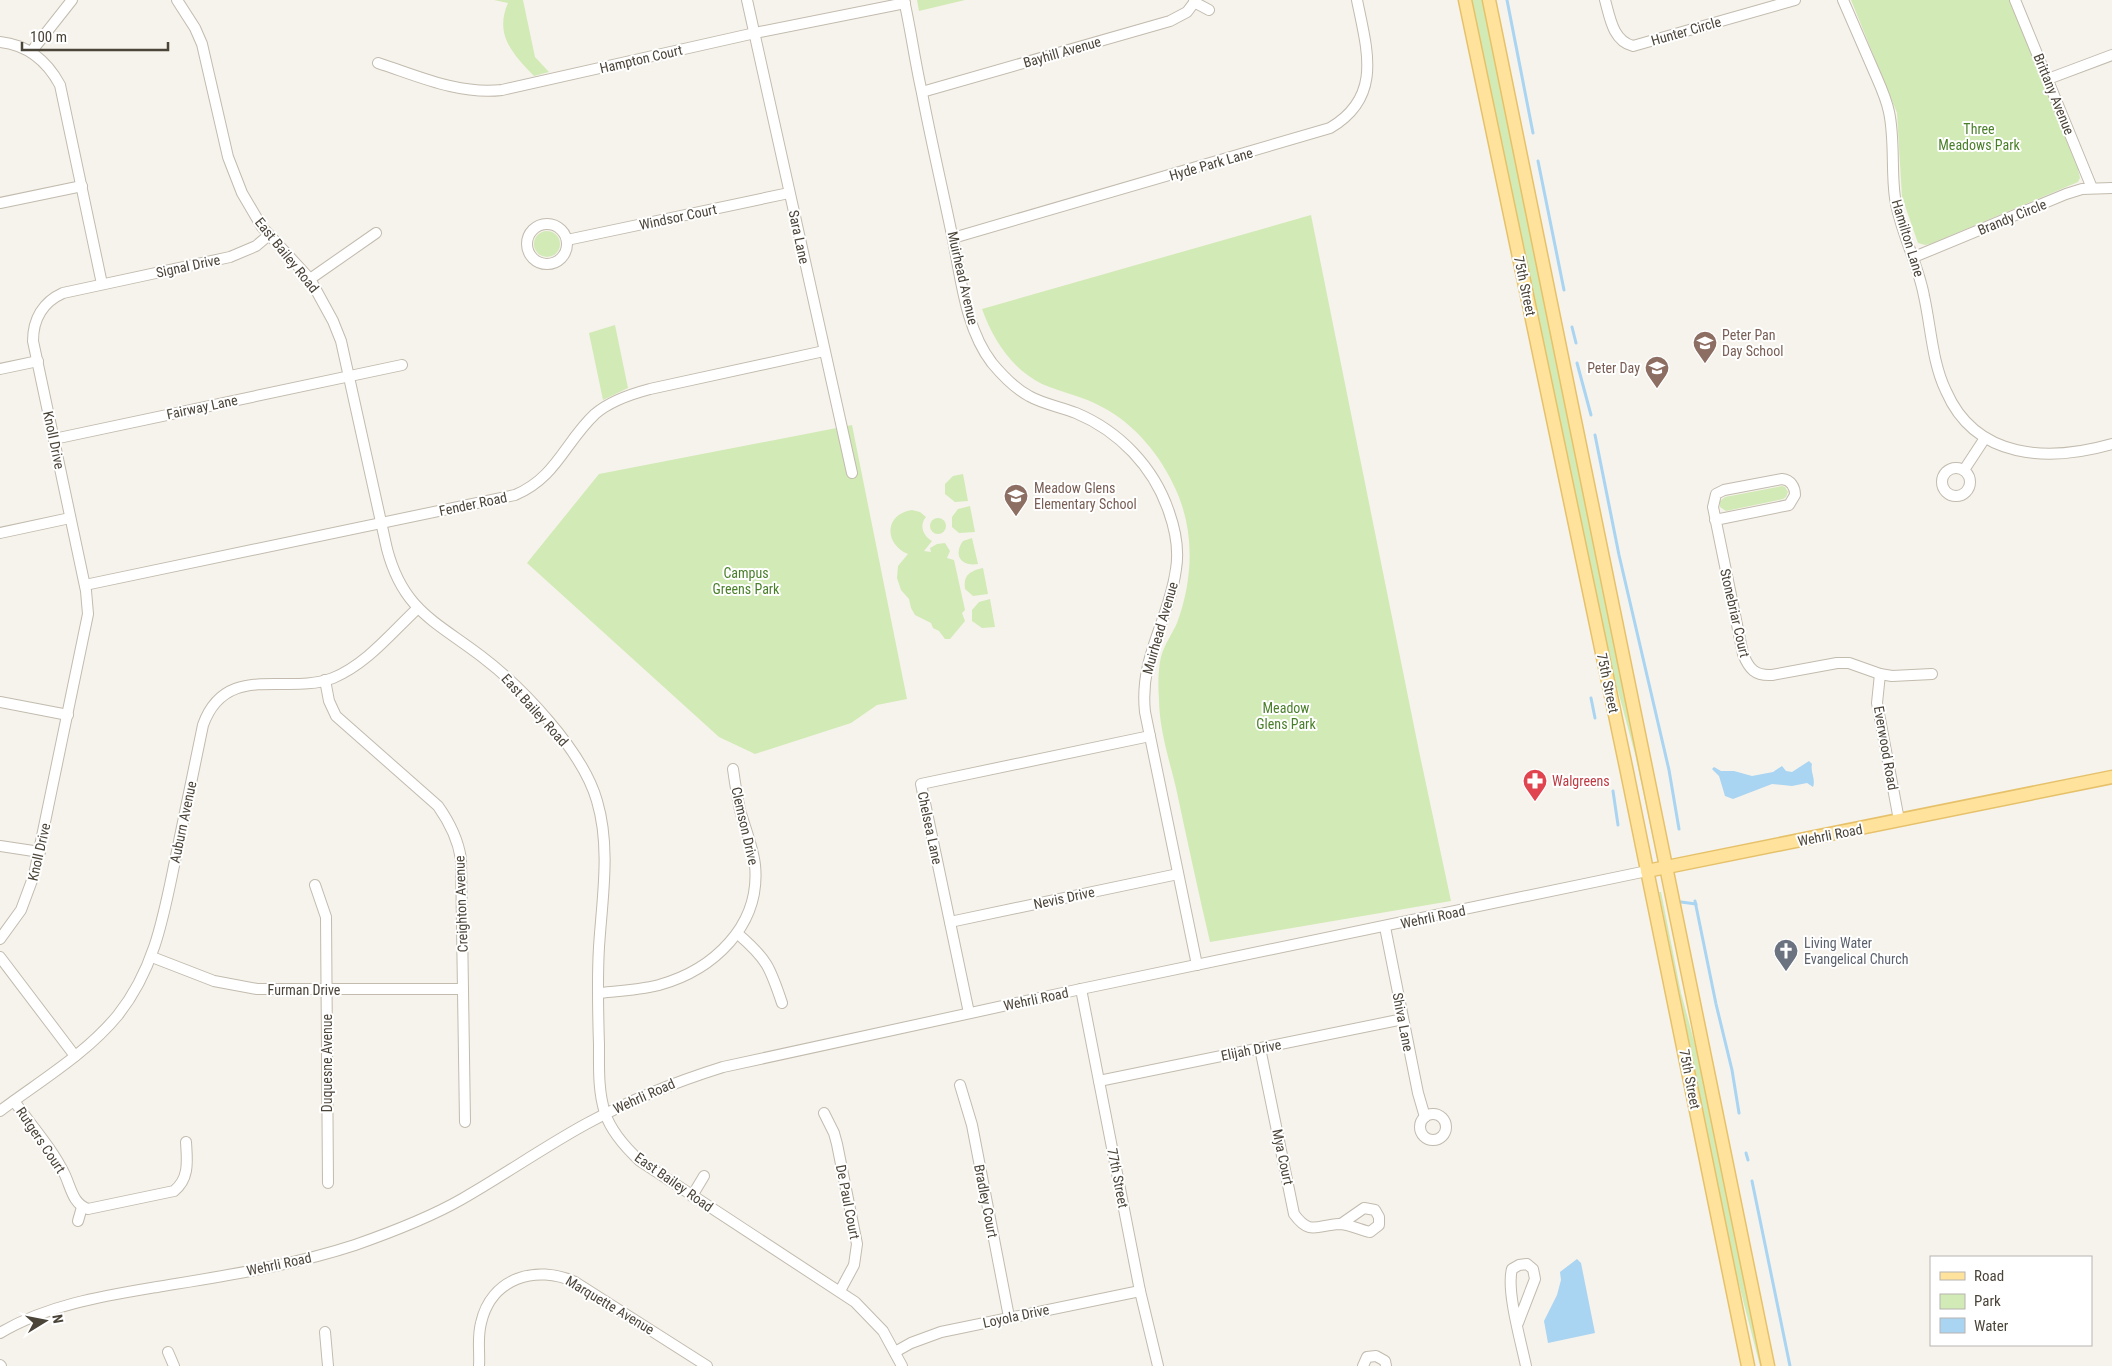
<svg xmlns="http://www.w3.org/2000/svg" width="2112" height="1366" font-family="'Roboto Condensed',sans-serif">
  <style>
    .green { fill: #d2eab5 }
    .water { fill: #a9d4f2 }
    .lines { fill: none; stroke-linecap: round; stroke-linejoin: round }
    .stream { stroke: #a9d4f2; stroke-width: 3 }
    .minor-casing { stroke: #c2bbae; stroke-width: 12 }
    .major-casing { stroke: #e6c16a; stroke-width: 15 }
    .minor { stroke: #fff; stroke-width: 10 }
    .major { stroke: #ffe39c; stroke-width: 12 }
    .labels { text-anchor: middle; stroke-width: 4; stroke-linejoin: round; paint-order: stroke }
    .street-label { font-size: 14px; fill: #4b4439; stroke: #fff }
    .park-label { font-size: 14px; fill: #4a7f2a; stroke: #fff }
    .education-label { font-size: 14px; fill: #785e54; stroke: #fff; text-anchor: start }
    .health-label { font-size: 14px; fill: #be3a42; stroke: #fff; text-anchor: start }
    .worship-label { font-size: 14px; fill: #5b616d; stroke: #fff; text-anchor: start }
  </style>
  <rect width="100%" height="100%" fill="#f6f3ec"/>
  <g class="green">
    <path d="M494,0h29l12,57 14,15 -15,4c-21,-22 -40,-41 -26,-73z"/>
    <polygon points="917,0 965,0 919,11"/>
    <polygon points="1471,0 1483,0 1657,846 1655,847 1654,843 1635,754 1611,665"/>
    <polygon points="1851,0 2010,0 2078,169 2080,178 2078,182 1930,244 1925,245 1918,243 1902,197 1897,113"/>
    <path d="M1311,215l108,536 32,150 -241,41c-12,-51 -23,-103 -34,-154 -7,-29 -17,-60 -17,-89 -1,-13 -1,-30 2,-42 3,-12 11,-23 16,-34 16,-43 18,-91 -1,-133 -15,-34 -41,-66 -74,-83 -19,-11 -40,-14 -60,-23 -30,-15 -49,-44 -60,-75z"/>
    <circle cx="547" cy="244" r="13"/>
    <polygon points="615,325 628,388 603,400 589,333"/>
    <polygon points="852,425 907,699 877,705 851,723 755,754 719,737 527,563 599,474"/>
    <polygon points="963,474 968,501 955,502 945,494 945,484 953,476"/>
    <polygon points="1782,486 1785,487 1788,492 1786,497 1783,499 1726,511 1720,507 1720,501 1725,497"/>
    <polygon points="970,506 975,532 959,533 952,527 952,517 958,509"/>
    <path d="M912,510l8,2 6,5c-7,8 -3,19 6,24l-8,10 7,1 -1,-4 7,-4 8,-1 5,8 -3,7 7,2 11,50 -3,3 3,8 -15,18h-5l-6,-8 -6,-3 -2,-5 -16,-8 -4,-7 -2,-9 -8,-9 -4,-12 1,-12 10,-12c-24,-10 -24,-40 4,-44z"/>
    <circle cx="938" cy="526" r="8"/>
    <path d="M972,538l6,26c-17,3 -25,-9 -15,-23z"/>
    <path d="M983,568l5,26 -15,2 -8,-7c-2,-14 5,-18 18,-21z"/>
    <polygon points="990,599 995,627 982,628 972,621 972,610 979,602"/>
    <polygon points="1659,892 1661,892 1681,993 1704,1078 1762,1366 1760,1366 1736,1273"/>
  </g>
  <g class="water">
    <path d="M1809,761l3,3c-2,8 4,15 1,23l-6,-4 -15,3 -20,-2 -39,15 -8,-3 -6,-20 -7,-7 2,-2 7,4h13l18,5 21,-4 9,-6 4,5 6,1z"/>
    <polygon points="1577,1259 1581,1263 1595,1333 1548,1343 1544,1321 1557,1295 1561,1280 1560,1272"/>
  </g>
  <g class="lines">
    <g class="stream">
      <polyline points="1507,0 1533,133"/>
      <polyline points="1538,161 1564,290"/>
      <polyline points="1572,327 1576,343"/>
      <polyline points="1577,363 1591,415"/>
      <polyline points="1595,435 1619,555 1669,770 1679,829"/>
      <polyline points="1591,698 1595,718"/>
      <polyline points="1613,791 1618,825"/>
      <polyline points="1695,901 1716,1004 1732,1070 1739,1113"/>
      <polyline points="1681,902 1696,904"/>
      <polyline points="1746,1153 1748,1160"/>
      <polyline points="1752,1181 1790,1366"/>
    </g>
    <defs>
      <g id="minor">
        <path d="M177,0l18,28 7,16 26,113 14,36 20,34 48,52 23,42 8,20 46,208c16,61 48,72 94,107 41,31 102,95 116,145 14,47 5,98 2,146 -2,33 -1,66 0,98 0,23 -1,46 6,68 6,18 21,35 35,48l215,141 28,29 19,35"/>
        <polyline points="747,0 852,473"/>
        <path d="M904,0c7,31 11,62 18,93 9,47 20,94 30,142 9,42 13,93 40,128 10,12 24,26 37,33 14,8 32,11 47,17 43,18 78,54 93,99 6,17 10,39 7,57 -7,52 -37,88 -31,143l52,253"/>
        <path d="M1605,0c5,18 8,41 28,46l162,-46"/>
        <path d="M1843,0c10,23 20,46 30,69 6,14 13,28 16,43 6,28 2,58 6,86 4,31 23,65 29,98 7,31 8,66 22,95 30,69 103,71 166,53"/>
        <polyline points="2015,0 2092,188"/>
        <polyline points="1194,2 1209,10"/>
        <path d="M0,42c28,3 47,19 60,43l42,199"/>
        <polyline points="31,52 72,0"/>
        <path d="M378,63c40,13 81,32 124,27l253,-57 150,-30"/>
        <polyline points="2048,79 2112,55"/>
        <polyline points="922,92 1170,21 1187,12 1196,0"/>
        <polyline points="0,203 82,186"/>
        <circle cx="547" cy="244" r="20"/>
        <path d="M953,238l377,-110c53,-31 37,-78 27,-128"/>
        <polyline points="567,240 789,193"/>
        <polyline points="1914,257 2066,194 2082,189 2112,188"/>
        <polyline points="310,279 376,233"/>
        <polyline points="0,369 38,361"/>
        <polyline points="54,439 402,365"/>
        <circle cx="1956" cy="482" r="14"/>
        <polyline points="1964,470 1985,438"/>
        <path d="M1715,520l74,-15 6,-10c0,-8 -4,-15 -13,-16l-58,11 -8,4 -3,13 30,147c6,15 12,22 29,21l65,-12h12l31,11 12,2 40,-2"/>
        <polyline points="0,533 70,518"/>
        <path d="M85,585l430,-90c41,-17 50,-53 80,-81 15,-13 36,-20 55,-25l174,-38"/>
        <polyline points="1880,674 1877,703 1899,820"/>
        <path d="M325,680l4,21 7,15 102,90c12,17 20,33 23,53l4,263"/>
        <polyline points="0,702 68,715"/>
        <polyline points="0,846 40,852"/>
        <polyline points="315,885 326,917 328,1183"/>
        <polyline points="950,922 1178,874"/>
        <polyline points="1385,927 1418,1093 1425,1117"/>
        <path d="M738,934c29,25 32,33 44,69"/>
        <path d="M0,939l21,-29 13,-35 54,-261 -2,-23 -53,-250c0,-22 10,-39 30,-48l167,-36 26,-11 13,-11"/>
        <polyline points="0,957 75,1056"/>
        <polyline points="152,957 214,981 257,989 463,989"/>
        <polyline points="1081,989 1140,1291 1158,1366"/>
        <path d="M599,993c20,-2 40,-3 60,-8 54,-15 102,-59 96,-120 -2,-18 -10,-37 -15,-55 -3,-13 -5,-27 -7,-41"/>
        <polyline points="969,1013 921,784 1150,736"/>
        <path d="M1260,1048l34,166c16,22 23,11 45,10 9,0 22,6 31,8l9,-7v-8l-4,-7 -11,-2 -23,16"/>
        <polyline points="1099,1081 1403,1019"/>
        <polyline points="960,1085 972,1125 1009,1317"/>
        <path d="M14,1101c17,24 38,47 51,74 6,13 8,29 23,34l86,-18c16,-13 13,-31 12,-49"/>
        <path d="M0,1111c40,-30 86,-57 118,-96 38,-48 46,-102 58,-159 9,-44 18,-87 27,-131 23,-64 84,-29 130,-47 34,-14 59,-46 85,-70"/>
        <polyline points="824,1113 834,1133 837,1144 857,1244 854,1265 840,1291"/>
        <circle cx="1433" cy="1127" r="13"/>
        <polyline points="692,1196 704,1176"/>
        <polyline points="78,1221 82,1207"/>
        <path d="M1518,1323l17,-44 -2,-10 -6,-5 -8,1 -7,4c-6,21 9,73 14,97"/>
        <polyline points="325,1332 328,1366"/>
        <path d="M0,1333c47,-28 103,-37 157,-46 66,-11 134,-21 198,-42 37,-13 74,-27 107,-46 42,-24 82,-52 124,-75 44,-24 89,-42 137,-57l358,-78 566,-118"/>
        <polyline points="168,1352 174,1366"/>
        <polyline points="895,1352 911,1343 941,1332 1140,1291"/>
        <polyline points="0,1365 1,1366"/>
        <path d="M479,1366c1,-14 -2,-28 2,-43 10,-45 55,-59 94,-41l132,84"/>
        <polyline points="1363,1366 1367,1357 1376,1356 1385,1361 1386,1366"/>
      </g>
      <g id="major">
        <polyline points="1465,0 1627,772 1748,1366"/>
        <polyline points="1489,0 1768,1366"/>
        <polyline points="1647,871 2112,777"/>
      </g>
    </defs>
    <use href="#minor" class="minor-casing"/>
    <use href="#major" class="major-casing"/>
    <use href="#minor" class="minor"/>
    <use href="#major" class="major"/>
  </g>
  <defs>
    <symbol id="school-pin" viewBox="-11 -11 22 30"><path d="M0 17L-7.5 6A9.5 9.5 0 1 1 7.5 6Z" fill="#8d6e63" stroke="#fff"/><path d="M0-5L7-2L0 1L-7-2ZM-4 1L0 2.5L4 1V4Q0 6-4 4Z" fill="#fff"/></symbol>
    <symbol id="pharmacy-pin" viewBox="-11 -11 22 30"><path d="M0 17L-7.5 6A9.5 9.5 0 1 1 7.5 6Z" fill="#e0444e" stroke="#fff"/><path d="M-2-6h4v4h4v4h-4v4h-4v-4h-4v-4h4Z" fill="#fff"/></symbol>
    <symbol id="church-pin" viewBox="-11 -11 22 30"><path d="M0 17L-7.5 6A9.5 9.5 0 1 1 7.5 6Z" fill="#6b7280" stroke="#fff"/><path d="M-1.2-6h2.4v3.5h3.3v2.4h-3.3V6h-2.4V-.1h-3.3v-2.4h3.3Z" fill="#fff"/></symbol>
  </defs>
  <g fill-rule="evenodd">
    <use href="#school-pin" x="1691" y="329" width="28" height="38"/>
    <use href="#school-pin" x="1643" y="354" width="28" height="38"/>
    <use href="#school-pin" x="1002" y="482" width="28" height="38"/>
    <use href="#pharmacy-pin" x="1521" y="767" width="28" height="38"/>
    <use href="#church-pin" x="1772" y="937" width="28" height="38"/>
  </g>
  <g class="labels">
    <g class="street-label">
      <text transform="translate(1686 31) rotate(-16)" y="5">Hunter Circle</text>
      <text transform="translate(1062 52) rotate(-16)" y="5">Bayhill Avenue</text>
      <text transform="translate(641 59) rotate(-13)" y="5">Hampton Court</text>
      <text transform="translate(2054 94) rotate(68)" y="5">Brittany Avenue</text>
      <text transform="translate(1211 164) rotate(-16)" y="5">Hyde Park Lane</text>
      <text transform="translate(678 217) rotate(-12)" y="5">Windsor Court</text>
      <text transform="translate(2012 217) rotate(-22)" y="5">Brandy Circle</text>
      <text transform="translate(799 237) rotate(78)" y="5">Sara Lane</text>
      <text transform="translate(1908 238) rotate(73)" y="5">Hamilton Lane</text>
      <text transform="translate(287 255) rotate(51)" y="5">East Bailey Road</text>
      <text transform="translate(188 266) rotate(-12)" y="5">Signal Drive</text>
      <text transform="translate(963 278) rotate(77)" y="5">Muirhead Avenue</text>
      <text transform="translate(1525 286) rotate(78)" y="5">75th Street</text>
      <text transform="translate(202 407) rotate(-12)" y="5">Fairway Lane</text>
      <text transform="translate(54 440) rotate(78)" y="5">Knoll Drive</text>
      <text transform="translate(473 504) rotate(-12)" y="5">Fender Road</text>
      <text transform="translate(1735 613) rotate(77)" y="5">Stonebriar Court</text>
      <text transform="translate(1160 628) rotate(-74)" y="5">Muirhead Avenue</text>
      <text transform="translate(1608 683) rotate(78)" y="5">75th Street</text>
      <text transform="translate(535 710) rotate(48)" y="5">East Bailey Road</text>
      <text transform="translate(1886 748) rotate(80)" y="5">Everwood Road</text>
      <text transform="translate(183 822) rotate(-78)" y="5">Auburn Avenue</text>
      <text transform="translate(745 826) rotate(77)" y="5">Clemson Drive</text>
      <text transform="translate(930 828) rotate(78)" y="5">Chelsea Lane</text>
      <text transform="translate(1830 835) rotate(-11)" y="5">Wehrli Road</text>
      <text transform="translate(39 852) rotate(-77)" y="5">Knoll Drive</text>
      <text transform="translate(1064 898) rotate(-12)" y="5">Nevis Drive</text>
      <text transform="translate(461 904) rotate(-92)" y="5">Creighton Avenue</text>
      <text transform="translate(1433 917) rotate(-12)" y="5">Wehrli Road</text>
      <text x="304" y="995">Furman Drive</text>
      <text transform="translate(1036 999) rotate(-12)" y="5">Wehrli Road</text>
      <text transform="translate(1403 1022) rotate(79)" y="5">Shiva Lane</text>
      <text transform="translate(1251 1050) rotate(-11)" y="5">Elijah Drive</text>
      <text transform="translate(327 1063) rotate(-90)" y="5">Duquesne Avenue</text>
      <text transform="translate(1690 1079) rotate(79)" y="5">75th Street</text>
      <text transform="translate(644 1096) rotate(-24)" y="5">Wehrli Road</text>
      <text transform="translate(41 1140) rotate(56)" y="5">Rutgers Court</text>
      <text transform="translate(1283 1157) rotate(78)" y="5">Mya Court</text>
      <text transform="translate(1118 1178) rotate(79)" y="5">77th Street</text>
      <text transform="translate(674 1182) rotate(35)" y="5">East Bailey Road</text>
      <text transform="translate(986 1201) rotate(79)" y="5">Bradley Court</text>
      <text transform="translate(848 1202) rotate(79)" y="5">De Paul Court</text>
      <text transform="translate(279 1264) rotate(-12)" y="5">Wehrli Road</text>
      <text transform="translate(610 1305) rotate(31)" y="5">Marquette Avenue</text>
      <text transform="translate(1016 1316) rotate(-12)" y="5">Loyola Drive</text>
    </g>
    <g class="park-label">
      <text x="1979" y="134">Three<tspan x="1979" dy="16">Meadows Park</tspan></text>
      <text x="746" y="578">Campus<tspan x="746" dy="16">Greens Park</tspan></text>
      <text x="1286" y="713">Meadow<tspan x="1286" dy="16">Glens Park</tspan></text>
    </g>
    <g class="education-label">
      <text x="1722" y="340">Peter Pan<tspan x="1722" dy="16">Day School</tspan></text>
      <text x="1640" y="373" text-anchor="end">Peter Day</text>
      <text x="1034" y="493">Meadow Glens<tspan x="1034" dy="16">Elementary School</tspan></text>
    </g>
    <g class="health-label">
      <text x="1552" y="786">Walgreens</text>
    </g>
    <g class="worship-label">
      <text x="1804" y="948">Living Water<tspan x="1804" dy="16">Evangelical Church</tspan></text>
    </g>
  </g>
  <rect x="1930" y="1256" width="162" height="90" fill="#ffffff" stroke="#b7b4b0"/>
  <rect x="1940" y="1272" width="25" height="8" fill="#ffe39c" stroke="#b7b4b0"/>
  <text x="1974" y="1281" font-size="15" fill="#4b4439">Road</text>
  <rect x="1940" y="1294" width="25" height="15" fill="#d2eab5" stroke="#b7b4b0"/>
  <text x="1974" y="1306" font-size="15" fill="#4b4439">Park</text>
  <rect x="1940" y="1318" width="25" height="15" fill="#a9d4f2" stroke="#b7b4b0"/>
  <text x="1974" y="1331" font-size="15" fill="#4b4439">Water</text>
  <g transform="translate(45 1321) rotate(80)" stroke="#ffffff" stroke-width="4" paint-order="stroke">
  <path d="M0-4L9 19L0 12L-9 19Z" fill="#4b4439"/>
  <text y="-8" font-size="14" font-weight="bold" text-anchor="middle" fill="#4b4439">N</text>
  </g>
  <path d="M22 42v8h146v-8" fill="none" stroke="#4b4439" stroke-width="2.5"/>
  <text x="30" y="42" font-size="15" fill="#4b4439" stroke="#ffffff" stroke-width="4" paint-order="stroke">100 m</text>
</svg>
